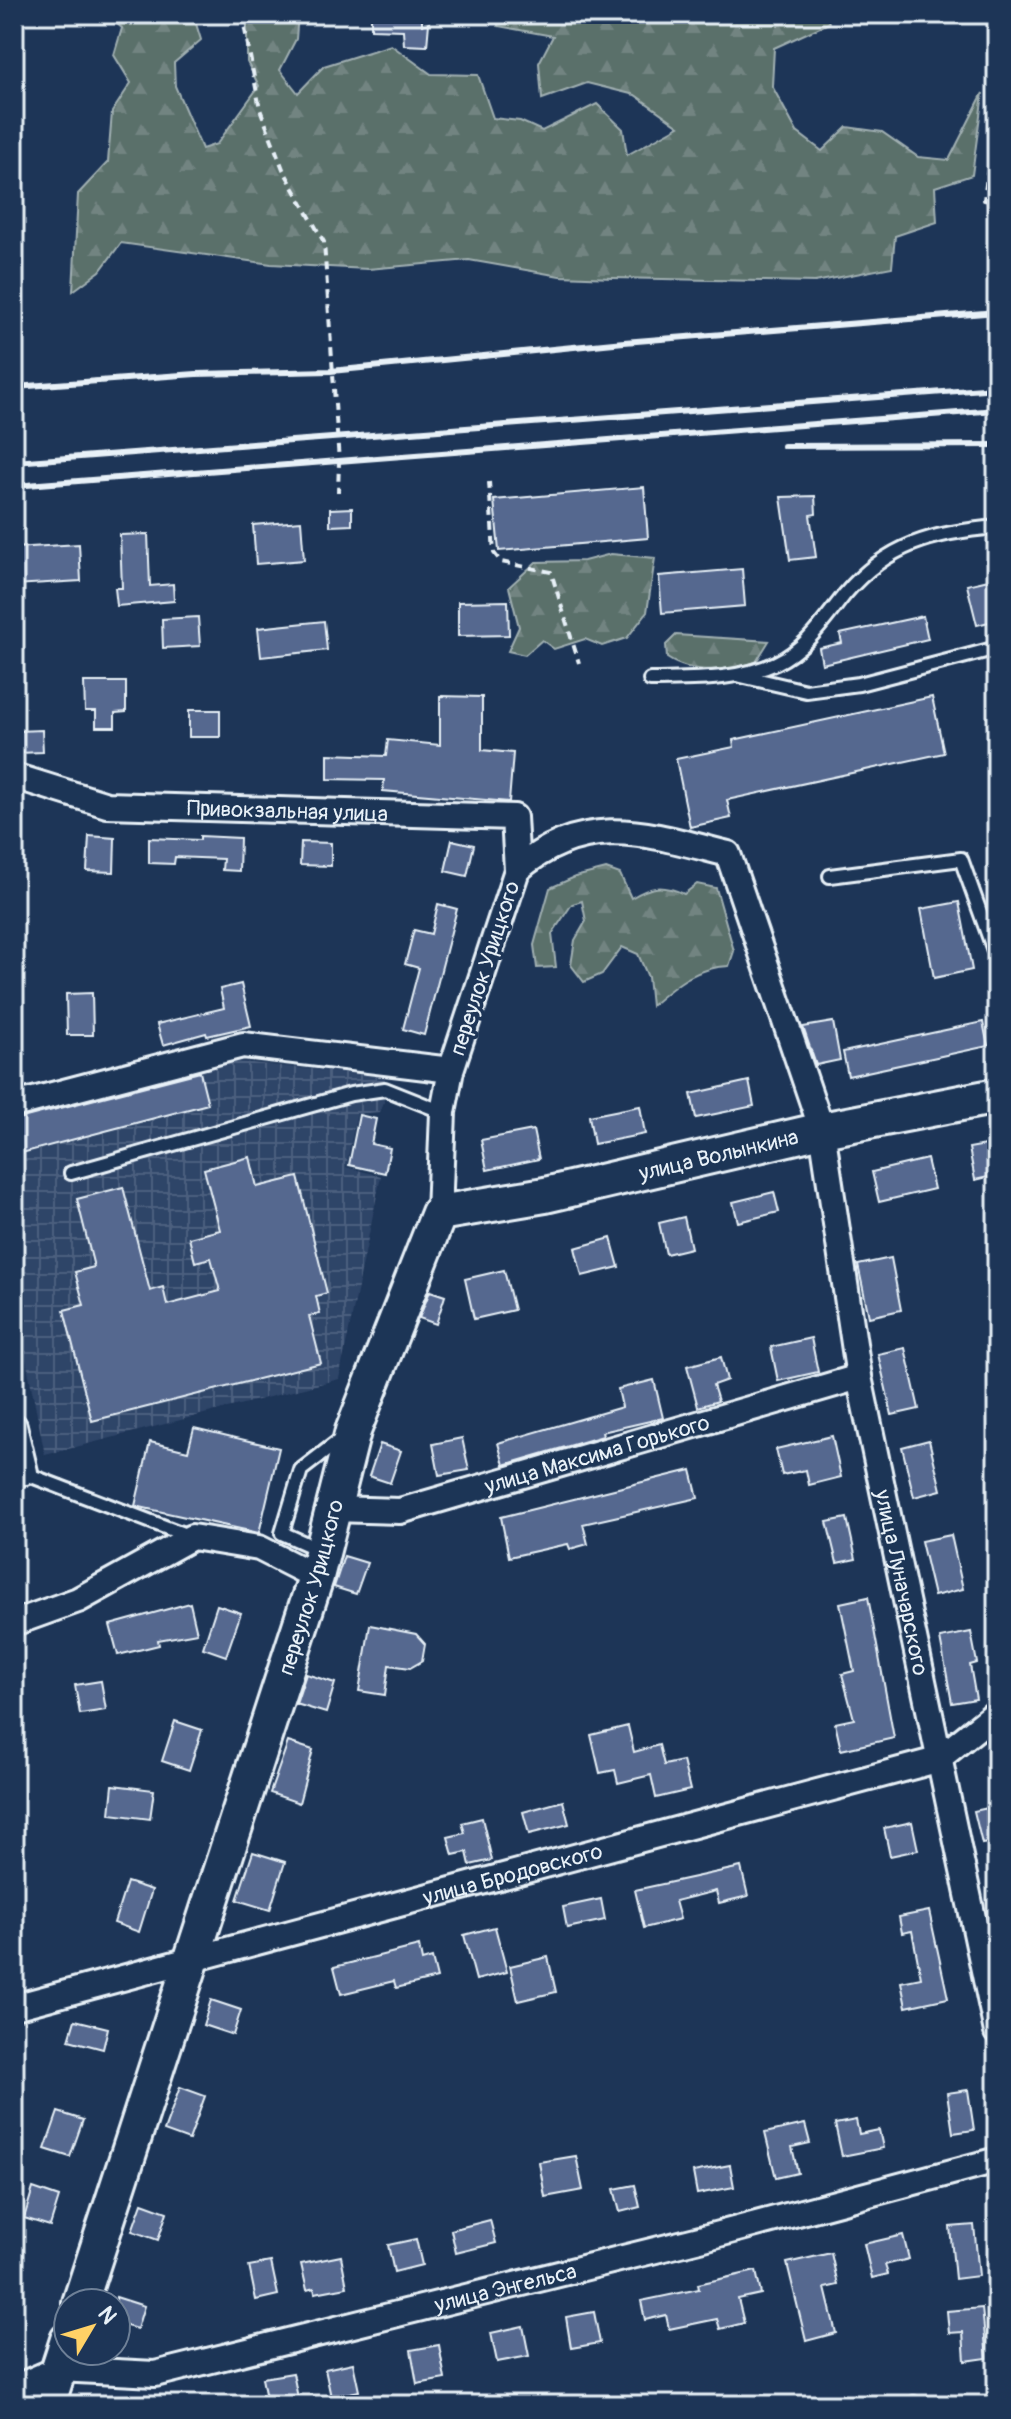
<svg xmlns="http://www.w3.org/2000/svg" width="1011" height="2419" font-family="Pangolin,sans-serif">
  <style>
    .industrial { fill: url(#industrial-grid) }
    .forest { fill: url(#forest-firs); stroke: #a1b0b2; stroke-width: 2 }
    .building { fill: #54678f; stroke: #e8f1f8; stroke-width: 2 }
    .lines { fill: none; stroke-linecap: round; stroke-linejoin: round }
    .lane-casing { stroke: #e8f1f8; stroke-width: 18 }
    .street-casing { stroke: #e8f1f8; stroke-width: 30 }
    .secondary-casing { stroke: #e8f1f8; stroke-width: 40 }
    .path { stroke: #e8f1f8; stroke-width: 4; stroke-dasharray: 8 6; stroke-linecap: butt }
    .lane { stroke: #1d3557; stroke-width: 12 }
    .street { stroke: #1d3557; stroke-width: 24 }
    .secondary { stroke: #1d3557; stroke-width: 34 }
    .rail { stroke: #e8f1f8; stroke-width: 6 }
    .labels { text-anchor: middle; stroke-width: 7; stroke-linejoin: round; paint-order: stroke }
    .street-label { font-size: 22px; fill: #e8f1f8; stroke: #1d3557 }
  </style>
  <defs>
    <pattern id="industrial-grid" width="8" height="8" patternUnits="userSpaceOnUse" patternTransform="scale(2)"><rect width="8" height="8" fill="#2e4468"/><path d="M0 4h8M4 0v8" fill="none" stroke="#4c5f7e"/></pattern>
    <pattern id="forest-firs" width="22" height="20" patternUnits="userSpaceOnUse" patternTransform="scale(2)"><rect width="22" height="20" fill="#5a6f6b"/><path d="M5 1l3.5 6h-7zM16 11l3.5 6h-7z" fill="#728481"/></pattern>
  </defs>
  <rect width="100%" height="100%" fill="#1d3557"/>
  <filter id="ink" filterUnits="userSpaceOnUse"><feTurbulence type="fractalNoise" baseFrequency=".0125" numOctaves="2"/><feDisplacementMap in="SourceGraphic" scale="16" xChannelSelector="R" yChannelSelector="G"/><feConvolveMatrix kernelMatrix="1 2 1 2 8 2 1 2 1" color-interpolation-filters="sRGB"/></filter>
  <g filter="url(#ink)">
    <polygon class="industrial" points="214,1059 385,1077 384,1102 380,1112 357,1114 346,1167 381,1176 339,1379 45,1455 14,1300 14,1112"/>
    <g class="forest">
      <polygon points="105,14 193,14 201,40 174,63 175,86 202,149 217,144 259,86 247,62 247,14 298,14 296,39 280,70 298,93 324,66 391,45 431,74 478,75 493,118 520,121 542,131 597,104 623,129 627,155 679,126 635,95 587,83 542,99 539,63 553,36 498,26 496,14 826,14 829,23 774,48 772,86 797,132 822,151 847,127 882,132 918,157 949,160 983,93 972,175 935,187 937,222 895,236 892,267 815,282 613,278 560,276 469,260 368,269 271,264 121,243 100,271 73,291 78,194 108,162 112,112 131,83 114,55 122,28"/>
      <polygon points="611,554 655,558 647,612 627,638 602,646 585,639 554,649 542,640 525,655 508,651 519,627 509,587 536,562 584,561"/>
      <path d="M676,635l93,6 -13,21c-28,9 -64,13 -89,-4l-1,-13z"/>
      <path d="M606,869l14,5 11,24c20,-12 31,-14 53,-4l13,-10 19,4 18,63 -5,15c-33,1 -54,19 -78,40l-3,-29 -10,-23 -16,-7 -20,27 -18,8 -13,-17 4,-25 11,-19 -4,-20 -10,3 -20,30 4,33 -19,1 -3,-23 16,-57 25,-11z"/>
    </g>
    <g class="building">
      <polygon points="371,14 422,14 422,25 429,23 427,46 404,45 403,30 371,29"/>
      <polygon points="644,487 648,538 499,551 494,500"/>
      <polygon points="815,496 816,514 810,515 816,557 790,560 781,497"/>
      <polygon points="352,508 352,525 330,526 330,509"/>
      <polygon points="301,521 304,560 256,564 253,525"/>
      <polygon points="148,534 150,586 173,584 174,601 117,606 115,588 122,588 120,535"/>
      <polygon points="79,544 81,581 14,585 14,548"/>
      <polygon points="742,569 745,606 662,613 659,576"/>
      <polygon points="997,578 997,620 977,625 967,585"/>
      <polygon points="508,601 509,635 458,636 458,602"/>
      <polygon points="923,616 928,639 822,664 819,648 842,643 840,634"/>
      <polygon points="198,617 200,646 163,648 162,619"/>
      <polygon points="324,621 327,650 261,657 258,628"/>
      <polygon points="84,682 126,682 126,712 115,713 115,727 96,727 96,711 85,711"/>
      <polygon points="440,696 482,697 482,750 513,753 509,802 383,791 384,780 328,779 328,754 386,756 388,740 440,745"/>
      <polygon points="932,697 944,753 727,800 731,818 690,827 676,759 734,747 733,740"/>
      <rect x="189" y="710" width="31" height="27"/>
      <polygon points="42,730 43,752 19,753 17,731"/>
      <polygon points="89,836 115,838 114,872 87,871"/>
      <polygon points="200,836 240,838 239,871 222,870 223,859 175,857 174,864 149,863 149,838 200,840"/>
      <polygon points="452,840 474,845 467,876 445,871"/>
      <polygon points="301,842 331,843 331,866 300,865"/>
      <polygon points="959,902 972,970 934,978 921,909"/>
      <polygon points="438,904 457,909 424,1035 403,1029 419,968 405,964 414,930 431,934"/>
      <polygon points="241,984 251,1026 207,1036 206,1033 163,1045 157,1024 224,1008 220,989"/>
      <polygon points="92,993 93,1035 67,1035 66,994"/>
      <polygon points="833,1022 840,1060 816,1065 803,1027"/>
      <polygon points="983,1022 988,1046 848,1076 843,1052"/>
      <polygon points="200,1072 208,1104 14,1155 14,1120"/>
      <polygon points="749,1081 754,1106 696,1118 691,1094"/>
      <polygon points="640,1106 645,1134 594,1144 589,1116"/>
      <polygon points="359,1115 376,1119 371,1144 390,1148 385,1173 349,1165"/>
      <polygon points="533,1130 539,1159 487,1170 481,1140"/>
      <polygon points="997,1143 997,1175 975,1180 969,1148"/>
      <polygon points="250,1157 257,1187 298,1177 327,1293 316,1296 320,1314 309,1316 321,1363 92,1421 64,1310 84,1305 75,1272 94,1267 77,1199 123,1187 150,1291 163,1287 167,1305 220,1291 211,1258 195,1262 189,1238 220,1230 204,1169"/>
      <polygon points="927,1159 934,1189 879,1202 872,1172"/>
      <polygon points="774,1192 779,1212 738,1222 733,1202"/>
      <polygon points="684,1217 691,1248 666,1254 659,1223"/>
      <polygon points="611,1238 619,1267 582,1276 575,1248"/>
      <polygon points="891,1258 901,1310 869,1317 858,1265"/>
      <polygon points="504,1270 514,1310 474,1319 465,1279"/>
      <polygon points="430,1291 445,1296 436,1324 419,1318"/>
      <polygon points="811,1338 818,1372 778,1381 771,1347"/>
      <polygon points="905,1348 919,1409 892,1415 878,1354"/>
      <polygon points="721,1357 727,1380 713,1385 718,1401 698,1407 687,1366"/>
      <polygon points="654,1380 663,1418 602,1432 603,1436 504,1465 498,1443 622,1407 618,1389"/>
      <polygon points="194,1428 279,1448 259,1533 135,1506 150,1442 188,1451"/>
      <polygon points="832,1436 841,1477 809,1485 806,1470 782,1475 776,1449"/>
      <polygon points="462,1438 469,1470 439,1475 433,1444"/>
      <polygon points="929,1440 941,1490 914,1497 902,1447"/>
      <polygon points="380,1444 401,1451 390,1483 369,1476"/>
      <polygon points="691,1470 698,1498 583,1524 588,1544 570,1549 568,1544 509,1557 501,1517"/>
      <polygon points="847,1518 856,1559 837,1563 827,1522"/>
      <polygon points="951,1535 963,1589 934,1596 921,1541"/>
      <polygon points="344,1556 367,1563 356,1594 334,1587"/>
      <polygon points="868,1597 894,1738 841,1750 835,1723 854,1719 842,1674 854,1671 840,1603"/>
      <polygon points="190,1603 197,1633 158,1640 159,1645 118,1655 110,1625"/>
      <polygon points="217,1605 241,1613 226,1656 203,1648"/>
      <polygon points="370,1625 416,1634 425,1644 422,1661 410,1668 389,1665 385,1695 359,1691"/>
      <polygon points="971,1632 977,1663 970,1665 976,1699 952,1703 940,1638"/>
      <polygon points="306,1674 335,1683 326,1713 296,1704"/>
      <polygon points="101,1681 106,1710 80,1714 75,1685"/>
      <polygon points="175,1721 202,1730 189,1770 162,1761"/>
      <polygon points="628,1726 634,1752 659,1745 664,1765 683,1761 690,1790 656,1798 651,1775 618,1783 615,1770 600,1773 591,1735"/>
      <polygon points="288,1742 313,1750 299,1803 270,1793"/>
      <polygon points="113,1785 154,1790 150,1819 110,1814"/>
      <polygon points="563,1801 569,1824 529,1834 523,1812"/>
      <polygon points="997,1806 997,1841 982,1844 974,1811"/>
      <polygon points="482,1818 492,1860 470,1865 467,1852 453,1855 448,1837 465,1833 462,1823"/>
      <polygon points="912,1822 918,1850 890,1856 884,1828"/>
      <polygon points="253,1852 285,1862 270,1910 237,1900"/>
      <polygon points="741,1867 748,1896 719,1903 716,1891 675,1901 680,1919 644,1928 635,1890"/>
      <polygon points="127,1882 152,1890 139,1932 114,1923"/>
      <polygon points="601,1899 605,1920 567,1928 563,1907"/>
      <polygon points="929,1911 948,1998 906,2007 901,1982 921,1978 912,1931 902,1933 899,1917"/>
      <polygon points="495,1927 507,1972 476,1980 464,1935"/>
      <polygon points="419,1946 422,1961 432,1958 437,1978 396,1988 394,1981 341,1994 334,1967"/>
      <polygon points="548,1957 556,1992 518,2001 510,1966"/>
      <polygon points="211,2000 241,2010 233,2035 203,2025"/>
      <polygon points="75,2020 108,2028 103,2049 69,2040"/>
      <polygon points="180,2087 205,2096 189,2140 164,2131"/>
      <polygon points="968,2090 974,2130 953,2133 947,2093"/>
      <polygon points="58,2112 83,2120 70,2157 45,2149"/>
      <polygon points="856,2120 859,2134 879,2130 883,2148 842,2156 835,2124"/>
      <polygon points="805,2124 810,2143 792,2147 798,2173 776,2178 765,2133"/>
      <polygon points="576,2156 583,2190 545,2197 539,2162"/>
      <polygon points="730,2165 734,2187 697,2194 693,2172"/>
      <polygon points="635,2185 640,2207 620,2212 614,2189"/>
      <polygon points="33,2188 59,2197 50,2226 24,2218"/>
      <polygon points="142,2203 167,2212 158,2240 132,2231"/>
      <polygon points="490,2220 496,2243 456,2253 451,2230"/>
      <polygon points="974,2225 979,2276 955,2279 950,2227"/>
      <polygon points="903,2235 909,2259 885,2265 888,2274 872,2278 864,2244"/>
      <polygon points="416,2239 422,2265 394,2272 388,2245"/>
      <polygon points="831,2253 838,2285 825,2288 836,2333 806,2341 787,2263"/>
      <polygon points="341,2256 347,2287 315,2293 314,2288 307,2290 301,2264"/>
      <polygon points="271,2262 278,2295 256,2300 249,2266"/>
      <polygon points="756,2271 761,2294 738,2299 744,2323 720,2329 717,2319 669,2329 666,2315 645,2320 641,2301 699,2289 698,2284"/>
      <polygon points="116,2297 144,2306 137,2329 116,2323"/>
      <polygon points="982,2308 987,2358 965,2361 963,2332 949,2333 947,2311"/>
      <polygon points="594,2312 600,2343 571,2348 566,2317"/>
      <polygon points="523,2326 529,2356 497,2362 491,2333"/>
      <polygon points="439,2345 445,2379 417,2384 411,2350"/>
      <polygon points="353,2363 359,2391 331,2397 325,2369"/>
      <polygon points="293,2373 298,2398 267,2404 262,2378"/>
    </g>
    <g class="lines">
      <defs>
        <g id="lane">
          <polyline points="741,676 806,691 859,684 997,648"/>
          <path d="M650,680c43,-1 87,1 126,-17 30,-14 49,-44 69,-69 42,-50 90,-62 152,-67"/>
          <polyline points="830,876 961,859 997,959"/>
          <polyline points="71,1173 351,1094 385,1089 443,1112"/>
          <polyline points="21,1472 191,1537"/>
          <polyline points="320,1550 282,1533 301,1470 344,1437"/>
          <polyline points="914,2403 915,2405"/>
        </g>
        <g id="street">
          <path id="s1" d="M14,776l93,29 407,12 3,53 -66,200 -8,42 -4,101"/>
          <path id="s2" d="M517,870c69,-59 132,-36 211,-16l94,276 37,247 138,655"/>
          <polyline points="14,1105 243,1045 451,1070"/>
          <polyline points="14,1426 25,1472"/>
          <path id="s3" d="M333,1509l67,2 459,-134"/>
          <polyline points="14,1623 78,1600 192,1537 259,1548 316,1577"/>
          <path id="s4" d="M14,2007l923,-247 60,-48"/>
          <path id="s5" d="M14,2388l44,-19 97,5 545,-135 297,-79"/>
        </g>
        <g id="secondary">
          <path id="s6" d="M80,2303l236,-726 37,-146 86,-218 106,-18 277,-65 175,-34"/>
          <polyline points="47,2405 68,2340"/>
        </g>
      </defs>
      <use href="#lane" class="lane-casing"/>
      <use href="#street" class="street-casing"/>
      <use href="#secondary" class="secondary-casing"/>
      <g class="path">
        <polyline points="242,14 260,109 283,169 324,242 339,462 338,492"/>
        <polyline points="997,98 984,200 997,202"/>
        <polyline points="489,482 494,553 501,562 551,572 579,663"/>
      </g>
      <use href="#lane" class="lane"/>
      <use href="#street" class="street"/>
      <use href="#secondary" class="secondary"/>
      <g class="rail">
        <polyline points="14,387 196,374 331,371 624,342 997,312"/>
        <polyline points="784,446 997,445"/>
        <polyline points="14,462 997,388"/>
        <polyline points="14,486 997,410"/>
      </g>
    </g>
  </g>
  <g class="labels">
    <g class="street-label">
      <text dy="8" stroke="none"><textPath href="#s1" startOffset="278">Привокзальная улица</textPath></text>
      <text transform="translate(484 968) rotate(-72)" y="8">переулок Урицкого</text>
      <text dy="8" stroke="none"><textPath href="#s6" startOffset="1434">улица Волынкина</textPath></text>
      <text dy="8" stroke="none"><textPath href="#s3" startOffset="272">улица Максима Горького</textPath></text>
      <text dy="8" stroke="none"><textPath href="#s2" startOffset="974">улица Луначарского</textPath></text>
      <text dy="8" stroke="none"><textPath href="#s6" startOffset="752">переулок Урицкого</textPath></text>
      <text dy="8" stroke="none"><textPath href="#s4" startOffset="516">улица Бродовского</textPath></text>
      <text dy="8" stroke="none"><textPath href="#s5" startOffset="506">улица Энгельса</textPath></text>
    </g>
  </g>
  <rect width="1011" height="2419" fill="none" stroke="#1d3557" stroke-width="48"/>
  <rect x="24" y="24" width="963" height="2371" fill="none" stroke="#e8f1f8" stroke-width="3" filter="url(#ink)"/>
  <g transform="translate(92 2327) rotate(52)"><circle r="38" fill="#1d3557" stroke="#6e8097" stroke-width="2"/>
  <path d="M0-6L14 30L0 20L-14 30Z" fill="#ffd166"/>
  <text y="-12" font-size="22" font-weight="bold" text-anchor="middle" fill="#e8f1f8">N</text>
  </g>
</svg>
